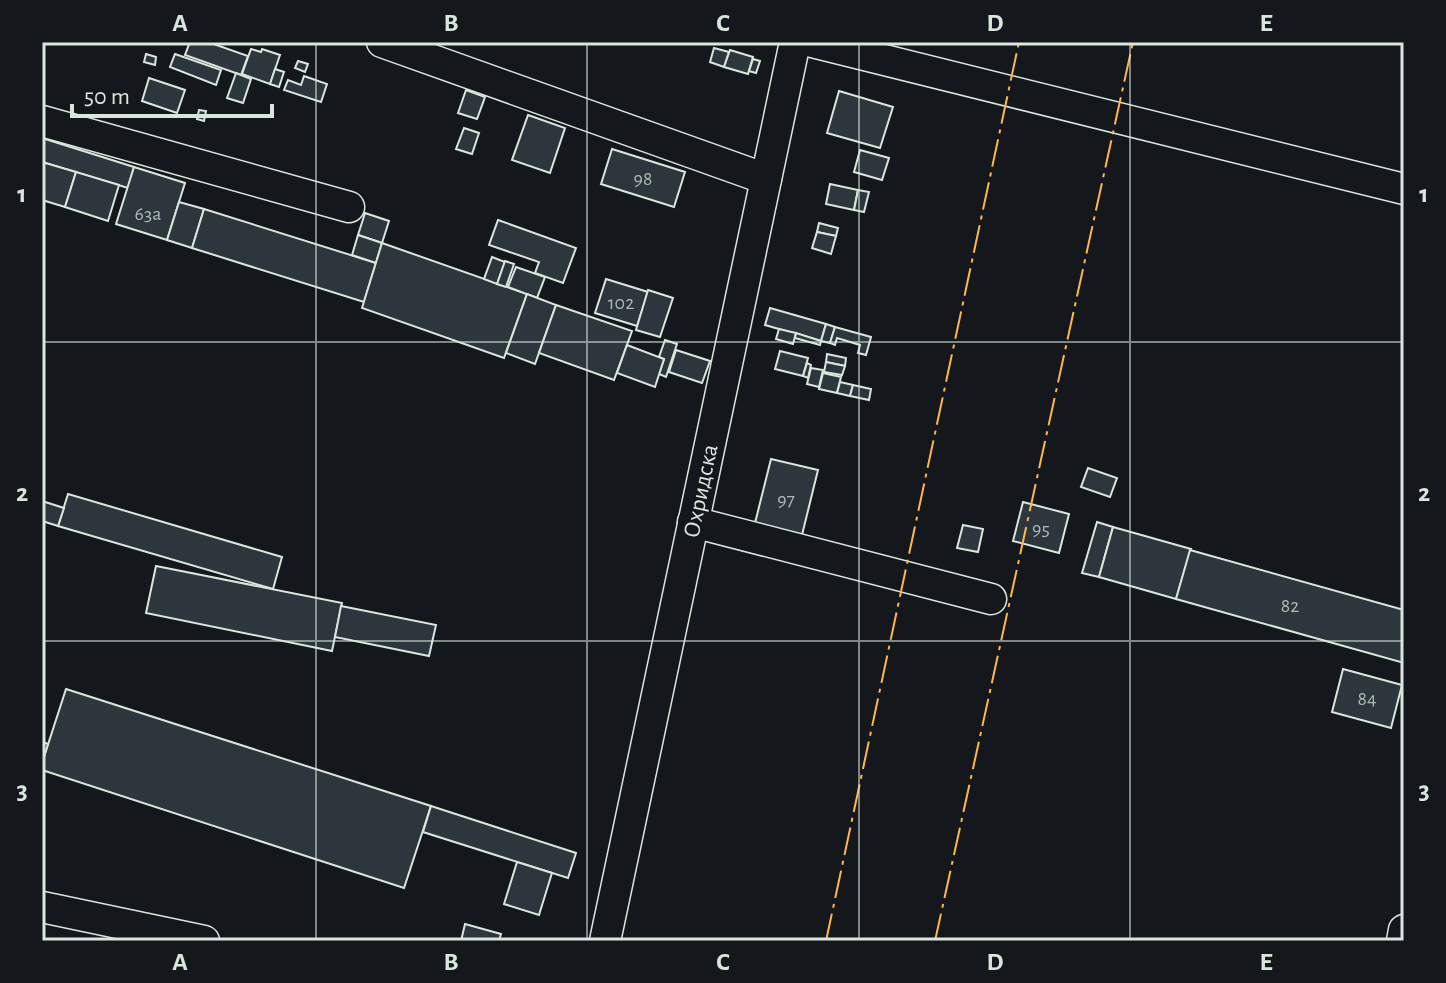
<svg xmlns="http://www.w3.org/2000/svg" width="1446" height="983" font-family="'Alegreya Sans',sans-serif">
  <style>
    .building { fill: #2c363c; stroke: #d8e6dc; stroke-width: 2 }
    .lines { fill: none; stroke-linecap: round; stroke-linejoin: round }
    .minor-casing { stroke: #d8e6dc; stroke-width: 33 }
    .minor { stroke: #14181c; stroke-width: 30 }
    .power { stroke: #ffb74d; stroke-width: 2; stroke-dasharray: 28 6 4 6; stroke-linecap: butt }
    .grid { fill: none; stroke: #d8e6dc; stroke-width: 2; stroke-opacity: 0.55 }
    .labels { text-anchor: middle; stroke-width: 6; stroke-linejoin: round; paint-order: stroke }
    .number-label { font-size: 20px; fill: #adbab4 }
    .street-label { font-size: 24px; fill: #d8e6dc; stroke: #14181c }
    .neatline { fill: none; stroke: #d8e6dc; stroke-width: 3 }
    .grid-label { font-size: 26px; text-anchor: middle; font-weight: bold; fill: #d8e6dc }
  </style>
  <rect width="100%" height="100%" fill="#14181c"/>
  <g class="building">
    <polygon points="190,42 208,42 248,56 241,75 185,55"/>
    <polygon points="714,48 729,52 724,67 710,62"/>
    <polygon points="251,49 261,52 262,49 280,55 270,84 242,74"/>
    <polygon points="730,50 753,57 748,74 724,67"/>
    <polygon points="146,54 156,57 155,65 144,62"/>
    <polygon points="175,54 221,70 216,85 170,67"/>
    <polygon points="753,59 760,61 756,73 749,71"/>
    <polygon points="298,61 308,64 305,72 295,68"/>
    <polygon points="275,69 284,72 279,87 270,84"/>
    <polygon points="236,73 251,79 243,103 227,98"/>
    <polygon points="304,76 327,84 321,102 284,90 288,80 301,85"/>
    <polygon points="149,78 185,90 177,113 142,101"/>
    <polygon points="466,90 485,97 477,119 458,113"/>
    <polygon points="839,91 893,107 880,148 827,133"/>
    <polygon points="199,110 206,111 204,121 197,119"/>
    <polygon points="528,115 565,128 550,173 512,160"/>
    <polygon points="464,128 479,133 472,154 456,149"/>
    <polygon points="42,138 134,167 128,188 42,162"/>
    <polygon points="612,149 685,172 674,207 601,184"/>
    <polygon points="860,150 889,158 882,180 854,172"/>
    <polygon points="42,162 76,172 65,207 42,200"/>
    <polygon points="134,167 185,183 167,240 116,224"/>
    <polygon points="76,172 119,185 108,221 65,207"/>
    <polygon points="830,184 858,190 854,210 826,204"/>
    <polygon points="858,190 869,192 864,212 854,210"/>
    <polygon points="179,202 204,209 192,248 167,240"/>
    <polygon points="204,209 376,263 364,302 192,248"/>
    <polygon points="365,213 389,221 382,243 358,235"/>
    <polygon points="498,220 576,248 563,283 535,273 539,262 489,245"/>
    <polygon points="819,223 838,228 836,236 817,232"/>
    <polygon points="817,232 836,236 831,254 812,248"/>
    <polygon points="358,235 382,243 376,263 352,255"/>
    <polygon points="382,243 527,294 504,358 362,308"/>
    <polygon points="492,257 505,262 497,284 484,279"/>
    <polygon points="505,261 514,264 506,287 497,284"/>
    <polygon points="516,267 545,277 537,298 508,287"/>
    <polygon points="606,279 648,292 637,326 595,313"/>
    <polygon points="648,290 673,298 660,337 636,330"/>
    <polygon points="527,294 556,305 535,364 506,353"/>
    <polygon points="556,305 632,331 614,380 539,353"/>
    <polygon points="770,308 826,324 821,341 765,325"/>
    <polygon points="826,324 835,327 830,343 821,341"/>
    <polygon points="835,327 871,337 866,355 858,353 860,345 837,338 835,345 830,343"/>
    <polygon points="779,329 796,333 793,344 776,339"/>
    <polygon points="796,333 821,341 820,345 795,338"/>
    <polygon points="665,340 677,344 666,377 659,374 664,359 659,357"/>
    <polygon points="627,345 664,359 655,387 617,373"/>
    <polygon points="676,350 710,361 702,383 669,372"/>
    <polygon points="780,351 808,358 803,376 775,369"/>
    <polygon points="827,354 846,358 845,366 826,362"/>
    <polygon points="826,362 845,366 842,375 824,372"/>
    <polygon points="807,363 811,365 808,378 803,376"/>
    <polygon points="811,368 823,370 819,387 807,384"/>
    <polygon points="823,373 841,377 837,393 819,389"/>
    <polygon points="840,382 853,385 850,396 837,393"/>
    <polygon points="853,385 871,389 869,400 850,396"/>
    <polygon points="771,459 818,470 801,539 754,527"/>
    <polygon points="1088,468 1117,478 1110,497 1081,487"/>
    <polygon points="68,494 282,557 273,589 58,526"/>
    <polygon points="42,501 64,508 58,526 42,521"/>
    <polygon points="1023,502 1069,514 1059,553 1013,541"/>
    <polygon points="1097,522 1113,527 1099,577 1082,573"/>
    <polygon points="963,525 983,529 978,552 957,548"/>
    <polygon points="1113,527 1191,549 1176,599 1099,577"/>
    <polygon points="1190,550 1404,610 1404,663 1176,599"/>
    <polygon points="156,566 342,603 332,651 146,613"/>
    <polygon points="341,606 436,625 429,656 335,637"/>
    <polygon points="1343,669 1402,685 1391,728 1332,712"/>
    <polygon points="66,689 431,806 404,888 42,770 42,763"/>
    <polygon points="42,742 48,744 42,763"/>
    <polygon points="431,806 576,853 568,878 423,832"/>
    <polygon points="517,862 552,873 539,915 504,904"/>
    <polygon points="465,924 501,934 499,941 461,941"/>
  </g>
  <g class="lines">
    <defs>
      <g id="minor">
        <polyline points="382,42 766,179"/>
        <polyline points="812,42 1404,189"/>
        <polyline points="42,121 349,207"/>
        <polyline points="693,522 991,599"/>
        <polyline points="42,907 204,941"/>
        <path id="s1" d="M605,941l190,-899"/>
        <polyline points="1402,941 1404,930"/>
      </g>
    </defs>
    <use href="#minor" class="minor-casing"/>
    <use href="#minor" class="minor"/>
    <g class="power">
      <polyline points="826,941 1019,42"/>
      <polyline points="935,941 1133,42"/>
    </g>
  </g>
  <path class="grid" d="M316,42v899M587,42v899M859,42v899M1130,42v899M42,342h1362M42,641h1362"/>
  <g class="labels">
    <g class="number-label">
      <text x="643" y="185">98</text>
      <text x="148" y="220">63a</text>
      <text x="621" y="309">102</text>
      <text x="786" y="506">97</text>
      <text x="1041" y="535">95</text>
      <text x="1290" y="612">82</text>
      <text x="1367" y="705">84</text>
    </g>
    <g class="street-label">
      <text dy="8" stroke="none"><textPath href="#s1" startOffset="460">Охридска</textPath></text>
    </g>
  </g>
  <rect width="1446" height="983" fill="none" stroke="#14181c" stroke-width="88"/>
  <path d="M72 104v12h200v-12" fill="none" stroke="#d8e6dc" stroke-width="4"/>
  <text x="84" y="104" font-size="24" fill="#d8e6dc" stroke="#14181c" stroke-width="6" paint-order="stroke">50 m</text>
  <rect x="44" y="44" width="1358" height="895" class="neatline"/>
  <g class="grid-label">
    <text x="180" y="31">A</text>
    <text x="451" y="31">B</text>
    <text x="723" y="31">C</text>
    <text x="995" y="31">D</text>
    <text x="1266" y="31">E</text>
    <text x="22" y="202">1</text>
    <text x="1424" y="202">1</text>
    <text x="22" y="501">2</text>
    <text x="1424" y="501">2</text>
    <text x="22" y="799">3</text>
    <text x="1424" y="799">3</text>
    <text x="180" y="970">A</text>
    <text x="451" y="970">B</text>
    <text x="723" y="970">C</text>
    <text x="995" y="970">D</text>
    <text x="1266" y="970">E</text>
  </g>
</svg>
